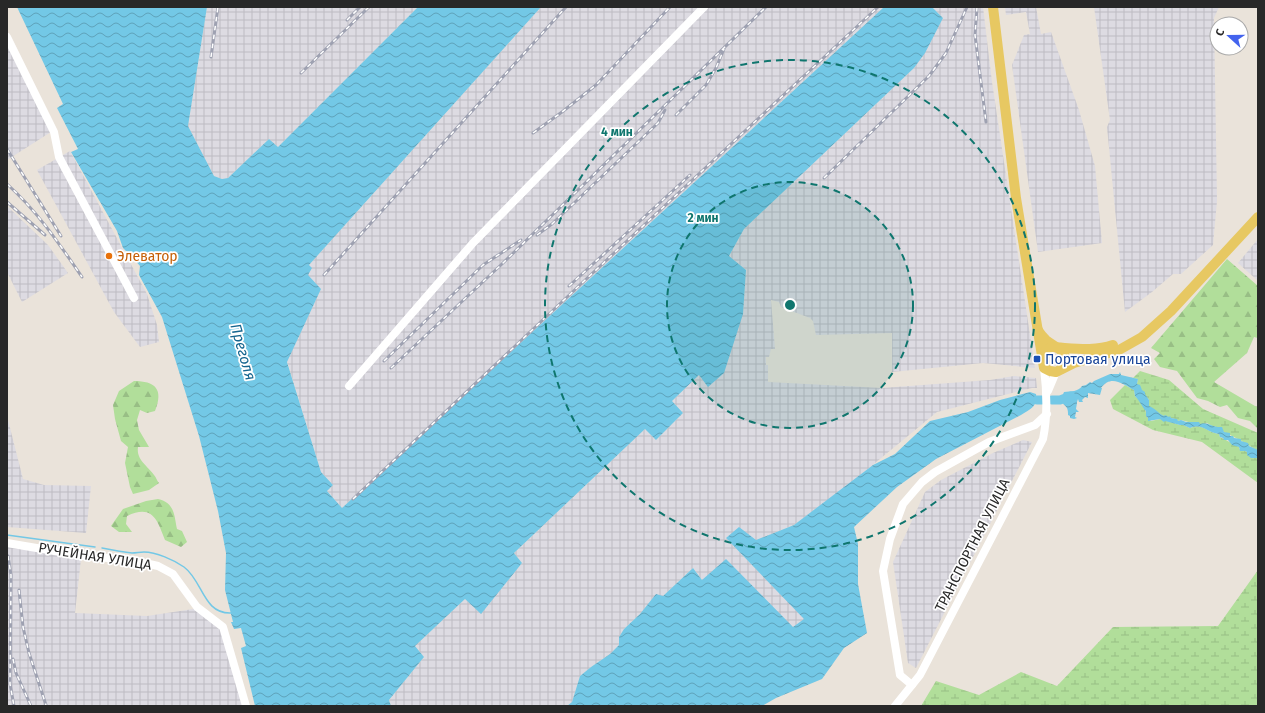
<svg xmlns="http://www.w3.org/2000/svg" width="1265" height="713" font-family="'Fira Sans',sans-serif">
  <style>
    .industrial { fill: url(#industrial-grid) }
    .forest { fill: url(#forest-firs) }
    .wetland { fill: url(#wetland-marsh) }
    .water { fill: url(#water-waves) }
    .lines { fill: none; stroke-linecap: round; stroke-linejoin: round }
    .stream { stroke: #73c8e6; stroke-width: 1.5 }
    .river { stroke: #73c8e6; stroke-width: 9 }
    .minor { stroke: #fff; stroke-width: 8 }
    .major { stroke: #e7c862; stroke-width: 10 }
    .rail-casing { stroke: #9ea1b1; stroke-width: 3 }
    .rail { stroke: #fff; stroke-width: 1.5; stroke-dasharray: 4.5; stroke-linecap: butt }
    .ring { fill: none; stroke: #0f766e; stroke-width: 2; stroke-dasharray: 7 5 }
    .food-dot { fill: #e8710a; stroke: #fff; stroke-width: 1.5 }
    .transit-dot { fill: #1a4fb4; stroke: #fff; stroke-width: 1.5 }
    .labels { text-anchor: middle; stroke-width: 3.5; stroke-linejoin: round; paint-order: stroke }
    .food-label { font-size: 14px; fill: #c56008; stroke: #fff; text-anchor: start }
    .transit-label { font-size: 14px; fill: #164399; stroke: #fff; text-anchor: start }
    .street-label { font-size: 14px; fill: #282828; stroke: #fff }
    .water-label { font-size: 15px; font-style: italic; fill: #15658f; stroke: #fff }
    .centre { fill: #0f766e; stroke: #fff; stroke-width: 2 }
    .ring-label { font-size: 12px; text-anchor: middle; font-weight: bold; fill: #0f766e; stroke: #fff; stroke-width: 3.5; stroke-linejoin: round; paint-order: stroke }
  </style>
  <defs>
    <pattern id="industrial-grid" width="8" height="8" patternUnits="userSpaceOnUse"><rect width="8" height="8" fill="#dddbe2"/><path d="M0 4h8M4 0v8" fill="none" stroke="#bebcc2"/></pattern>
    <pattern id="forest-firs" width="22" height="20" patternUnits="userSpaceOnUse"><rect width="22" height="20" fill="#b1de9a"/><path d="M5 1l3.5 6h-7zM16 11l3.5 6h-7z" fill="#98be85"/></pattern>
    <pattern id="wetland-marsh" width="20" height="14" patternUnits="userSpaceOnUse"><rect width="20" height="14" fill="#b1de9a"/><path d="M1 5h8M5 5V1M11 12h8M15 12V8" fill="none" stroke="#98be85"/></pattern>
    <pattern id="water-waves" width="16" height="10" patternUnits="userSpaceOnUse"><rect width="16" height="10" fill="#73c8e6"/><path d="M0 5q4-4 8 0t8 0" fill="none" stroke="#5ea2ba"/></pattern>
  </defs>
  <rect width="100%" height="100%" fill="#eae3da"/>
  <g class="industrial">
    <polygon points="207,7 418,7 278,147 269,139 228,178 222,179 214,176 188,126"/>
    <polygon points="541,7 884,7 342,508 327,491 333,485 321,472 287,361 321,289 307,275 309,265"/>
    <polygon points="932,7 983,7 992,82 1035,368 983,363 892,372 892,333 816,335 813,321 810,318 781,307 779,302 771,300 775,349 771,349 769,357 766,357 766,365 768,365 768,382 882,388 990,380 1014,376 1036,378 1037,388 1032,388 937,412 846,487 794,525 756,540 726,538 805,619 793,628 702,580 693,568 663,596 640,614 624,629 619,637 620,645 610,654 591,667 580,676 572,702 567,706 391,706 389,700 424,657 415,646 465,599 481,613 522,563 514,553 645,429 656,440 683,413 672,401 699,375 743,314 746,270 729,256 744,229 914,68 943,18"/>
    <polygon points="1005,7 1036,7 1041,34 1051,32 1079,110 1095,166 1102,243 1038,252 1012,65 1024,35 1030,34 1026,12 1006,15"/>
    <polygon points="1094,7 1219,7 1214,18 1217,201 1213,245 1181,274 1173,274 1152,292 1125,312 1107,127 1110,120"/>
    <polygon points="7,43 51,132 7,160"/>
    <polygon points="70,151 147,294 157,325 159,342 140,347 114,312 37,170"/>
    <polygon points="7,206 48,245 68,273 22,302 7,272"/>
    <polygon points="1258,239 1258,281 1238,263"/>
    <polygon points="7,416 23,479 44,485 91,486 86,533 7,527"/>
    <polygon points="1023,440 1032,442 916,668 908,663 893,562 925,492 941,480 993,453"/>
    <polygon points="7,546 81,559 75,613 147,616 200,608 224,629 244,706 7,706"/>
  </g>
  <g class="forest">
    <polygon points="1227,259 1258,286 1258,338 1254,337 1247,353 1214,382 1255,406 1258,407 1258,429 1250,421 1238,418 1227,405 1220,407 1208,401 1197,398 1177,371 1160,367 1154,359 1160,353 1151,348"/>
    <path d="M134,381c21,0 30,8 21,30l-8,2 -7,-3 -3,10 2,10 10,17h-11c-2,13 10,19 16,28 2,2 3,6 5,8l-10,7 -16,4 -3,-7 -5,-24 3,-16 -7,-6 -6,-22 -2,-14 6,-14z"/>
    <path d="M158,499c17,4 16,16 19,30l5,2 5,11 -6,5 -16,-7c-8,-20 -12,-36 -38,-24l-1,8 6,8h-13l-8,-6 12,-17 23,-8z"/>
  </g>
  <g class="wetland">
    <polygon points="1140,371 1169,380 1203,409 1258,433 1258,451 1240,440 1224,432 1222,430 1214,426 1212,426 1207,423 1200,425 1181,420 1178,421 1175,419 1160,415 1149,407 1149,400 1137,384 1138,379 1133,378"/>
    <path d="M1125,385l9,5 1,6c5,5 12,12 11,20l5,5 9,-2 20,6h3l7,3c14,-5 16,4 29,6l1,3c7,3 12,7 19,10v2l6,2 13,7v25l-56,-41 -49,-12 -40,-21 -3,-9z"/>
    <polygon points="1258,570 1258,706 921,706 936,681 979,695 1021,672 1057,686 1113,627 1218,626"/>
  </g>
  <g class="water">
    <polygon points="17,7 207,7 188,126 214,176 222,179 228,178 269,139 278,147 418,7 541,7 309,265 312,268 308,275 321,289 287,362 321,472 333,485 327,491 342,508 884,7 932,7 943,18 925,53 914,68 744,229 729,256 746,270 743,314 724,373 708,387 699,375 672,401 683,413 656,440 645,429 514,553 522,563 481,614 465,599 415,646 424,657 389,700 391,706 255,706 241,648 246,646 241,628 234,629 231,622 233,622 225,590 226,553 218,511 199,436 162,317 139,275 140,266 133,258 123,248 117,231 71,152 78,149 57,108 63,104"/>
    <path d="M1120,372l1,3 17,4 -1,5 3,1 2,5 3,2v2l4,6v6c6,2 10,8 15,10l1,-1 4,2 1,-1 1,2 6,1 1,2 3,-1 5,2h13l1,2c7,-3 13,4 22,3l2,5 6,1v3h3l1,2 7,1v2l7,2 1,3 9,4v8h-7l-4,-3v-3l-2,-1h-5l-1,-4 -7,-2 -4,-5h-4l-1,-2 -3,-1 -1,-3c-13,-2 -16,-11 -29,-6l-7,-3h-3l-15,-4 -1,1 -4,-3 -12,2v-3l-2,-2v-5c-4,-4 -6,-10 -11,-15l-1,-6c-11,-6 -23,-16 -33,-2h1l-2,7 -12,-2v5l-3,-1 -3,3 1,2h-4l-1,-3 -1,3v1l-1,6 3,3h-3l-1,5 2,1 -3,1 -4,-1v-2l-2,-1c0,-2 0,-5 -1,-7 -5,-7 -8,-4 -3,-16 7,-1 14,0 18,-6l4,-1 4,-3 2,1 2,-2 16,-7h9z"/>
    <path d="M1030,392l6,2c2,12 -5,15 -15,21l-85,44 -39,28 -43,40 4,17v40l9,49 -23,15 -22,31 -46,19 -14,8h-195l5,-4 8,-26 11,-9 19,-13 9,-9v-8l5,-8 16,-15 16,-20 7,2 30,-28 9,12 24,-21 67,68 11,-8 -78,-81 13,-11 17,13 38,-15 79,-60 22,-11 35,-33 38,-9 32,-12z"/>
  </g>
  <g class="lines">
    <g class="stream">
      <polyline points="7,535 95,547"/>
      <path d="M102,548c10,2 20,4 30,5 4,0 8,-1 12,-1 12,0 30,8 40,15 19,14 19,47 47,46"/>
    </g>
    <g class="river">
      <polyline points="1037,400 1042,400"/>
      <polyline points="1052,400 1060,400 1071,396"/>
    </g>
    <g class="minor">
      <polyline points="7,37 54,132 59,157 134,298"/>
      <polyline points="349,386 473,243 704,7"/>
      <polyline points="1048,391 1056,372"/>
      <polyline points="7,543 84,556 132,560 158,566 173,574 197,607 223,627 246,706"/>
      <polyline points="912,685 900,675 883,571 890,539 903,504 922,482 935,472 989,442 1035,425 1047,414"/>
      <path d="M895,706l25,-31 123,-236c5,-24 4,-47 1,-71"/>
    </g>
    <g class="major">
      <polyline points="993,7 1016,198 1044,368 1050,371 1056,372 1074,363 1119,350 1142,337 1171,311 1258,217"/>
      <path d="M1038,330c2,4 5,7 8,10 11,9 27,12 15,29"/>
      <path d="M1042,356l4,-6 5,-3c21,1 43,5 62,-2"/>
    </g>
    <defs>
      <g id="rail">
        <polyline points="977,7 975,35 986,122"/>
        <polyline points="347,20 360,7"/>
        <polyline points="211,57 218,7"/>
        <polyline points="301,73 369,7"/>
        <polyline points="676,115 706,85 716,68 724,49"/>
        <polyline points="533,133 562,112 596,85 670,7"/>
        <polyline points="7,149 61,236"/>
        <polyline points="824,178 929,76 946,53 967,7"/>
        <path d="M7,184c31,28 51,58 75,93"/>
        <polyline points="7,202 45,235"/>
        <polyline points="537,235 552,224 658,123 665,110"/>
        <polyline points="324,275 566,7"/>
        <polyline points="569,286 690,175"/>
        <polyline points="384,361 483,265 521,240"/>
        <polyline points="391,368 503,263 766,7"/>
        <polyline points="353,499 582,283 878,7"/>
        <polyline points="8,556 11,575 10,684 14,706"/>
        <polyline points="19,590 23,627 29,653 46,705"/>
        <polyline points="13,659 16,673 31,706"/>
      </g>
    </defs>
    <use href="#rail" class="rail-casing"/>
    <use href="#rail" class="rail"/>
  </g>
  <circle cx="790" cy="305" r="123" fill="#0f766e" fill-opacity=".12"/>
  <g class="ring">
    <circle cx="790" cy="305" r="123"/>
    <circle cx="790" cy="305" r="245"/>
  </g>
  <circle class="food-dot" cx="109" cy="256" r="4"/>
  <rect class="transit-dot" x="1033" y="355" width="8" height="8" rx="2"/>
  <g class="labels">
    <g class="food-label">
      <text x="117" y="261">Элеватор</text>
    </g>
    <g class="transit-label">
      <text x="1045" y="364">Портовая улица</text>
    </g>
    <g class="street-label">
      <text transform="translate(972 545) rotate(-63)" y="5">ТРАНСПОРТНАЯ УЛИЦА</text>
      <text transform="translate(95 556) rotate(9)" y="5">РУЧЕЙНАЯ УЛИЦА</text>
    </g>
    <g class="water-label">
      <text transform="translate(243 352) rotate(74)" y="5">Преголя</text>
    </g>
  </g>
  <circle cx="790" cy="305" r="6" class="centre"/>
  <g class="ring-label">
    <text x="617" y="136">4 мин</text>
    <text x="703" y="222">2 мин</text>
  </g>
  <rect width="1265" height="713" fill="none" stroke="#282828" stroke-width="16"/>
  <g transform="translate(1229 36) rotate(291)"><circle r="19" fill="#ffffff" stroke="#a9a9a9"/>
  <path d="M0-3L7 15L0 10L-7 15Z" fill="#4363ee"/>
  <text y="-6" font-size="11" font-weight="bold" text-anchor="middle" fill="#282828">С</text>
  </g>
</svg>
